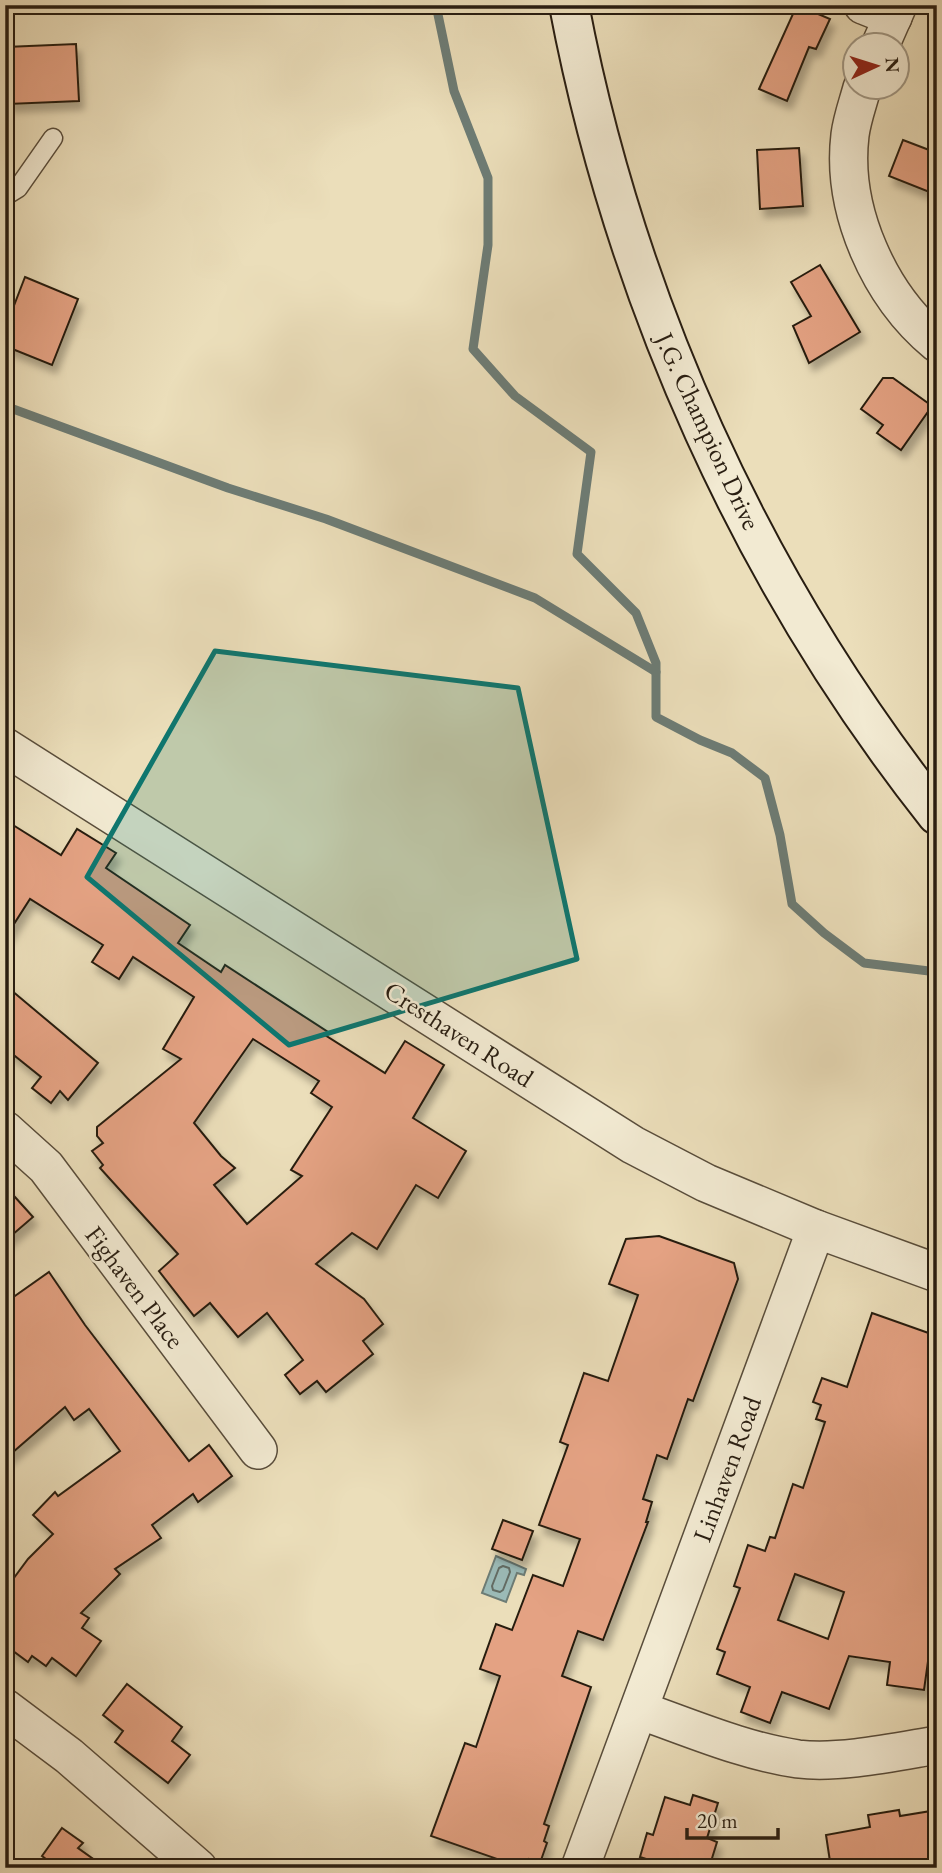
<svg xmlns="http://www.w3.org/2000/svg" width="942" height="1873" font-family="'EB Garamond',serif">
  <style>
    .water { fill: #9bbbb8; stroke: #6d7c75; stroke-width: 2 }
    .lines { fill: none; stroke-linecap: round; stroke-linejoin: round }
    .shore { stroke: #626c64; stroke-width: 2 }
    .stream { stroke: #6d7c75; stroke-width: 9 }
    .building { fill: #e4a283; stroke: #281d11; stroke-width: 2; fill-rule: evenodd; filter: url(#shadow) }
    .service-casing { stroke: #594d3b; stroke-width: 21 }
    .minor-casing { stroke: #594d3b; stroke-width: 40 }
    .secondary-casing { stroke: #281d11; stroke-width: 42 }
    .service { stroke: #f2ead2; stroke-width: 18 }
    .minor { stroke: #f2ead2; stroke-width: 37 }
    .secondary { stroke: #f2ead2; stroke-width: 38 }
    .marked { fill: #0f766e; fill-opacity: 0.2; stroke: #0f766e; stroke-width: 5; stroke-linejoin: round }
    .labels { text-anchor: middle; stroke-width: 5; stroke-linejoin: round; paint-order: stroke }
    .street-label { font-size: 26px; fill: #281d11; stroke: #f2ead2 }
  </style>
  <defs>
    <filter id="shadow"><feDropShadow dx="4.5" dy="8" stdDeviation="3.5" flood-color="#0004"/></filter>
  </defs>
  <rect width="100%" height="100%" fill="#ebdeba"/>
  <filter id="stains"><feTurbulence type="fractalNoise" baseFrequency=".00286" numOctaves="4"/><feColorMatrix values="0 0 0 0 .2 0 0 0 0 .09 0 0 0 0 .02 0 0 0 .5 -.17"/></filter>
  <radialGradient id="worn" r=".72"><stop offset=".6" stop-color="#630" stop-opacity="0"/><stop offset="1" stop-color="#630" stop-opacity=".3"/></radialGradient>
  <polygon class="water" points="496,1556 526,1569 524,1575 517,1573 506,1602 482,1593"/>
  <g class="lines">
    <polygon class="shore" points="503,1566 509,1568 510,1572 503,1590 500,1592 493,1590 492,1586 499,1568"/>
    <g class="stream">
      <polyline points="436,5 454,91 488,178 488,245 473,349 515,396 591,452 577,554 636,613 656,663 656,717 700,740 732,753 765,778 780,835 792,904 824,933 864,963 937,972"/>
      <polyline points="5,406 228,488 326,519 535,598 656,672"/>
    </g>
  </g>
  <g class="building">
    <polygon points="797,5 830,19 816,49 809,47 787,101 759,89"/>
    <polygon points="76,44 79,101 8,104 6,47"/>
    <polygon points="903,140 937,153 937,195 889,176"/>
    <polygon points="799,148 803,206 760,209 757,150"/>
    <polygon points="820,265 860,332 809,363 793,326 811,316 791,282"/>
    <polygon points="25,277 78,299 52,365 5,346 5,329"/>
    <polygon points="883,378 893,378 932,406 901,450 877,433 883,425 861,409"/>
    <path d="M5,820l56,35 16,-26 39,24 -10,15 84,57 -12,18 43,29 4,-7 103,67 -3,3 60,38 20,-32 39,24 -31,53 53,33 -28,47 -22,-13 -39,64 -25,-16 -36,31 48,35 19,25 -20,17 10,13 -47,38 -9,-11 -17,13 -15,-19 18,-15 -36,-47 -29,24 -28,-34 -16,13 -35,-45 19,-17 -78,-86 3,-3 -11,-14 11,-8 -6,-7v-9l84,-68 -18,-10 31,-52 -61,-40 -14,22 -27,-17 11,-17 -73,-46 -25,39zM253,1039l66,42 -8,12 21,14 -41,63 11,6 -55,48 -33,-39 21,-17 -14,-12 -27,-33z"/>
    <polygon points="5,985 98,1063 68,1100 60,1091 51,1103 32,1088 41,1077 5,1048"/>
    <polygon points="5,1186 33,1217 5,1241"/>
    <polygon points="659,1236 734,1263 738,1279 693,1401 688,1399 667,1459 657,1455 643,1499 652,1502 646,1522 648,1522 603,1640 578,1631 562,1676 591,1687 544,1824 549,1826 544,1841 547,1843 540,1863 529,1859 526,1868 523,1868 431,1836 465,1743 476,1747 500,1676 480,1669 496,1624 512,1630 533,1575 563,1586 580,1539 539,1525 568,1445 560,1442 584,1373 608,1381 638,1295 609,1284 626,1239"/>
    <polygon points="49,1272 85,1325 189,1461 209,1445 232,1476 198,1502 193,1494 152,1525 161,1538 115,1569 120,1574 81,1613 89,1618 82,1628 101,1641 76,1676 52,1658 46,1666 32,1656 28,1662 5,1645 5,1590 28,1559 53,1534 33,1515 55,1492 58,1496 120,1451 89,1409 74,1420 65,1407 5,1459 5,1303"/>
    <path d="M872,1313l65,23v106l-8,23 8,3v129l-13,93 -37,-5 3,-23 -41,-6 -20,53 -47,-17 -12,31 -29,-11 9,-25 -33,-13 8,-22 -8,-3 23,-61 -6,-2 14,-41 17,6 5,-14 5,1 18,-54 10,4 22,-66 -9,-3 5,-14 -8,-3 9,-24 25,9zM795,1574l49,18 -16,47 -50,-19z"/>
    <polygon points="503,1520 533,1531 522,1560 492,1549"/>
    <polygon points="127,1684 182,1727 172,1741 190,1755 168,1783 115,1742 123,1731 103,1715"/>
    <polygon points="693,1795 718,1803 707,1838 717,1842 709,1868 674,1868 640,1857 647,1833 653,1835 665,1797 690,1805"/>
    <polygon points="899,1810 900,1816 937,1810 937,1868 831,1868 826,1835 870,1827 868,1815"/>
    <polygon points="62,1828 83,1843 78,1848 106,1868 58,1868 42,1856"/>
  </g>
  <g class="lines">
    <defs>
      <polyline id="service" points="5,196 18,188 53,138"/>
      <g id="minor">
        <polyline points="863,5 893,17"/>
        <polyline points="880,46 898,5"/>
        <path d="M862,88c-4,15 -10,31 -12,47 -9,75 29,160 87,208"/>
        <polyline points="5,747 633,1145 706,1183 816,1229 937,1273"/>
        <polyline points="5,1130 46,1167 258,1450"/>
        <polyline points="5,1708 69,1756 198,1868"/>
        <path d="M639,1710c52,18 104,41 159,49 42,5 97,-7 139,-14"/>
        <polyline points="580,1868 816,1229"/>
      </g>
      <path id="secondary" d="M569,5c56,294 182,575 368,810"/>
    </defs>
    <use href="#service" class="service-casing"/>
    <use href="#minor" class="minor-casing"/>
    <use href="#secondary" class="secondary-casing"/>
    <use href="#service" class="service"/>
    <use href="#minor" class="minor"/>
    <use href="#secondary" class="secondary"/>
  </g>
  <path class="marked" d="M215,651l303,37 59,271 -288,86 -202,-168z"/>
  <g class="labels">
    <g class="street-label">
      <text transform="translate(708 431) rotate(65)" y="9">J.G. Champion Drive</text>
      <text transform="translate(459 1034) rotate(33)" y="9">Cresthaven Road</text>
      <text transform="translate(135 1287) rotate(53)" y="9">Fighaven Place</text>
      <text transform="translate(727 1469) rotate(-70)" y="9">Linhaven Road</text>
    </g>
  </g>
  <rect width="942" height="1873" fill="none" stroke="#ebdeba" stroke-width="28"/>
  <rect x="7" y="7" width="928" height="1859" fill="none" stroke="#281d11" stroke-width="3.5"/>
  <rect x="14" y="14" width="914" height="1845" fill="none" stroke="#281d11" stroke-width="2"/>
  <g transform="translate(876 66) rotate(86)"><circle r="33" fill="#f2ead2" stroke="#a19885" stroke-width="2"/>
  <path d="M0-5L12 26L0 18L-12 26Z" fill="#8f2418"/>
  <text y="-10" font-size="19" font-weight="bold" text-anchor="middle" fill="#281d11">N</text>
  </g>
  <path d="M687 1828v10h91v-10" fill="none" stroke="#281d11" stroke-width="3.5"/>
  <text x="697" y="1828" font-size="21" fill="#281d11" stroke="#f2ead2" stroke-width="5" paint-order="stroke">20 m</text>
  <rect width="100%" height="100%" filter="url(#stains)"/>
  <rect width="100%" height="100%" fill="url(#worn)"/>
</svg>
